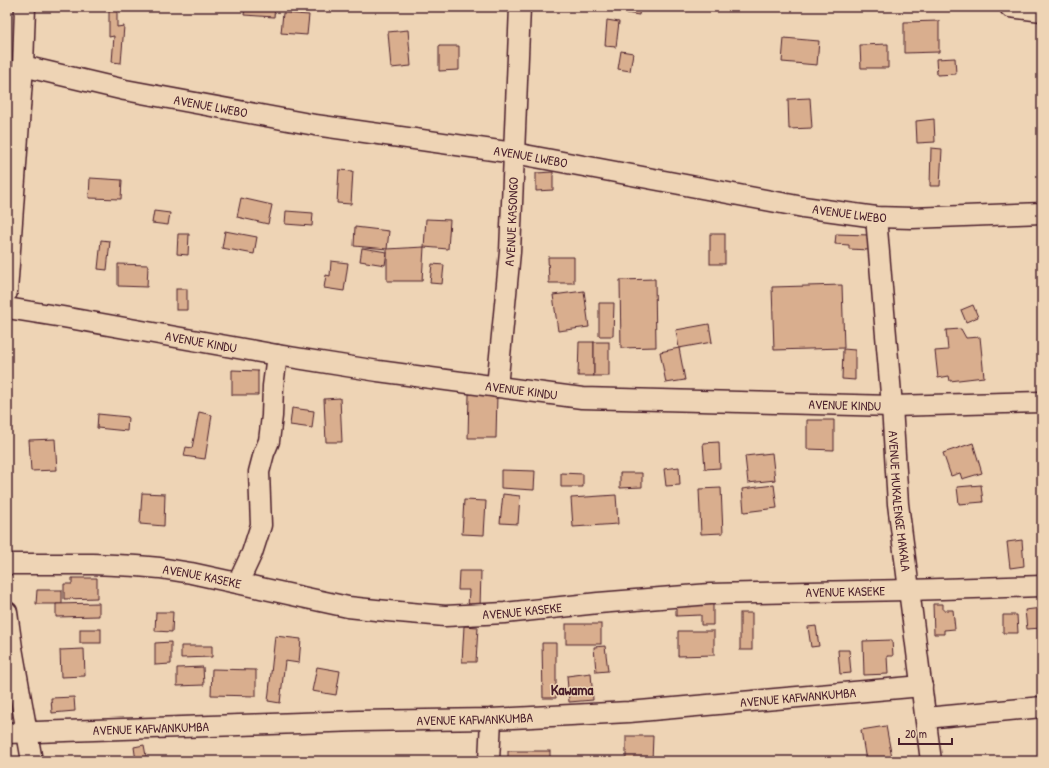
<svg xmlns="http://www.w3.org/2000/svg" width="1049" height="768" font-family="'Patrick Hand',sans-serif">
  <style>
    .building { fill: #d9ae8e; stroke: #4a1f2b }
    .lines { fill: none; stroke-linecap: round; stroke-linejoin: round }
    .minor-casing { stroke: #4a1f2b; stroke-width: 23 }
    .minor { stroke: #eed4b5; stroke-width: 20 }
    .labels { text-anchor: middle; stroke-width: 3; stroke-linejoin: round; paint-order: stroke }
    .street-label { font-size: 13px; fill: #4a1f2b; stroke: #eed4b5 }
    .quarter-label { font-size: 15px; font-weight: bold; fill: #4a1f2b; stroke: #eed4b5 }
  </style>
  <rect width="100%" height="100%" fill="#eed4b5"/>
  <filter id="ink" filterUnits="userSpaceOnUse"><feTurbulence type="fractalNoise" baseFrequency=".025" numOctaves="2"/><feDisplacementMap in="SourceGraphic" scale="8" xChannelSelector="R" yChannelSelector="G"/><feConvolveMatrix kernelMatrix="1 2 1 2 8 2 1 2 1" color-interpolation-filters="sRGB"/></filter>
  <g filter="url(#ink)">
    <g class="building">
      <polygon points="245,7 275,7 274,17 244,15"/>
      <polygon points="359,7 387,7 387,9 359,8"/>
      <polygon points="627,7 640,7 639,15 626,13"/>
      <polygon points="109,9 117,10 117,27 124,26 121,63 112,62 114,36 109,37"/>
      <polygon points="283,13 309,15 307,35 281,33"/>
      <polygon points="607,20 619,22 616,47 605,46"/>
      <polygon points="939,21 939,52 904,53 904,22"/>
      <polygon points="408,30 411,66 391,68 388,32"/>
      <polygon points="784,38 819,41 817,65 782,62"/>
      <polygon points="888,44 888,68 861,68 860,45"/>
      <polygon points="439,46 459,46 459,70 439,71"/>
      <polygon points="621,51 633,53 630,71 618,69"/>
      <polygon points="955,58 956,74 937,75 936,59"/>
      <polygon points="810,98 812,128 789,129 788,99"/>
      <polygon points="934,119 935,142 917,143 916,121"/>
      <polygon points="1042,132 1042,178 1040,177"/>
      <polygon points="931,148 942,149 940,186 930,186"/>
      <polygon points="339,170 353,171 351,204 337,203"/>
      <polygon points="553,172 553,190 536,191 536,173"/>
      <polygon points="90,178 122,180 121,199 89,198"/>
      <polygon points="241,198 272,205 268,224 237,217"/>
      <polygon points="154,211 170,213 168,225 152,223"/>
      <polygon points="286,211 313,213 312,226 285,224"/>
      <polygon points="426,219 450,220 448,249 424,247"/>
      <polygon points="355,227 389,231 387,249 354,246"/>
      <polygon points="225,231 257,237 254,254 222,248"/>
      <polygon points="178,234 189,234 188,255 177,254"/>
      <rect x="710" y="234" width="15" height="30"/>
      <polygon points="836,234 870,235 869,250 849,249 849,245 835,244"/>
      <polygon points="101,240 110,241 107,270 98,269"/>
      <polygon points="424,247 422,281 387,281 387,249"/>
      <polygon points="362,248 387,252 385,265 360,261"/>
      <polygon points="548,257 574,257 574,283 549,283"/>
      <polygon points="331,261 348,263 344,291 324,288 326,275 330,276"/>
      <polygon points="118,264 148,265 147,287 118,286"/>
      <polygon points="432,264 444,265 442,284 430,283"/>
      <polygon points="655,279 656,347 621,348 620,280"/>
      <polygon points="842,285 844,348 774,350 772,287"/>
      <rect x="176" y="289" width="11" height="21"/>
      <polygon points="584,291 589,327 558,331 553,295"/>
      <polygon points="599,303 614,303 613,336 599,336"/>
      <polygon points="973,305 978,317 966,322 961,310"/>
      <polygon points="709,324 712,342 679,348 676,330"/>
      <polygon points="961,329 966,338 980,337 984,377 950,381 949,376 938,378 935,351 948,350 946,330"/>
      <polygon points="579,342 594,342 594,376 578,376"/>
      <rect x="594" y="342" width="15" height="34"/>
      <polygon points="679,348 685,380 666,383 660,352"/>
      <polygon points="843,349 855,350 855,380 842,379"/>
      <polygon points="232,370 258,371 258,395 232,395"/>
      <polygon points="469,394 497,394 496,438 468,438"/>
      <polygon points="340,398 342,442 326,442 324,399"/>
      <polygon points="292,408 314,411 312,428 290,425"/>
      <polygon points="199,412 212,415 205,459 184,456 186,447 192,448"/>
      <polygon points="98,414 128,417 127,431 97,428"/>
      <polygon points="807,420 834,420 834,450 807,449"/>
      <polygon points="55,439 57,470 31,471 29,440"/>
      <polygon points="719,442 720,468 705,469 703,443"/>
      <polygon points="973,443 982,473 962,479 960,473 951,476 943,453"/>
      <polygon points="772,453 775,480 748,483 745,456"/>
      <polygon points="679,467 680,485 666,486 664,469"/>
      <polygon points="501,470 535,471 534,490 501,488"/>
      <polygon points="561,473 583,474 583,487 561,487"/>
      <polygon points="620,473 642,473 642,487 620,488"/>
      <polygon points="774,485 777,508 744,512 742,489"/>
      <polygon points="981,485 983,502 959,504 957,487"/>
      <polygon points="721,488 723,533 701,534 699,489"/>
      <polygon points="142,493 165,494 164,526 140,524"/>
      <polygon points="503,494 520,496 518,524 500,523"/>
      <polygon points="616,495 618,524 573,527 571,498"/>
      <polygon points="464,500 486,501 484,535 462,534"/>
      <polygon points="1022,540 1024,566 1010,568 1007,542"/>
      <polygon points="459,571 481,571 480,608 468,608 469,590 458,590"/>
      <polygon points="72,578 97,578 97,598 64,599 64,584 72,584"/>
      <polygon points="37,590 62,590 62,604 36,604"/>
      <polygon points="99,603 99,616 56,617 56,604"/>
      <polygon points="713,603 713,625 701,625 701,615 676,616 676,604"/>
      <polygon points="933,604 943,604 943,610 953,610 955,629 944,630 944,634 934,634"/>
      <polygon points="1042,608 1042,628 1027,629 1025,610"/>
      <polygon points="156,612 173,612 172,632 155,631"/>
      <rect x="740" y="613" width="12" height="37"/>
      <polygon points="1003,615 1017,615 1018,633 1003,633"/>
      <rect x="566" y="624" width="35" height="20"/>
      <polygon points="464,626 478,627 476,662 462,662"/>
      <polygon points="816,626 819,646 811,647 808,627"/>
      <rect x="80" y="629" width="21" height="14"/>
      <polygon points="678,631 714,631 714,655 678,656"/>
      <polygon points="275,636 301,639 299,663 285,661 280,703 268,701"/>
      <polygon points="892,640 893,656 887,656 888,674 864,675 863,641"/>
      <polygon points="171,642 171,664 155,665 155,643"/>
      <polygon points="542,643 556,643 556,698 543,698"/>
      <polygon points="181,646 212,646 212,657 181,658"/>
      <polygon points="605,646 608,671 596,672 594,647"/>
      <polygon points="84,649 85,676 61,677 60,650"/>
      <polygon points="838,650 849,650 851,673 840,674"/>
      <polygon points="203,667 204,685 177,686 177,668"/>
      <polygon points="317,667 340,671 336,695 312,691"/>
      <polygon points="212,669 256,670 256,696 211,695"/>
      <polygon points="591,673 593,700 569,702 567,676"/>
      <polygon points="74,697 75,711 52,713 51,698"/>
      <rect x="7" y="701" width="11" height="16"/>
      <polygon points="886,726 892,758 873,761 866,761 861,730"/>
      <polygon points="626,736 653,736 652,761 626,761"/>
      <polygon points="144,745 147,761 136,761 134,747"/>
      <rect x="508" y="751" width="42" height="10"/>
      <rect x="669" y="760" width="26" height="1"/>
    </g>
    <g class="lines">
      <defs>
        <g id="minor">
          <polyline points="1010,7 1042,11"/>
          <path id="s1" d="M23,66l102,24 190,35 199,28 289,54 73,10 36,1 130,-5"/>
          <path id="s2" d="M876,217l16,189 6,98 33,257"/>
          <polyline points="7,292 23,66 25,7"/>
          <path id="s3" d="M7,308l56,9 214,38 101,16 204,27 310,8 150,-4"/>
          <path id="s4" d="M497,387l13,-135 10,-245"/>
          <path id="s5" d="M7,564h86l44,2 23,2 31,5 157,34 28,3 69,6 60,-3 93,-10 112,-9 199,-4 133,-4"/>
          <polyline points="238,583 252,553 261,525 259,472 264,453 269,441 272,416 273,386 277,355"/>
          <polyline points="7,612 12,648 32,761"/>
          <polyline points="926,718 1042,707"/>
          <path id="s6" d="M7,733l352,-12 132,-2 138,-7 293,-26"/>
          <polyline points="489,761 491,719"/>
        </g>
      </defs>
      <use href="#minor" class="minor-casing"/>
      <use href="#minor" class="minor"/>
    </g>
  </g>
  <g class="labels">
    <g class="street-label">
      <text dy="5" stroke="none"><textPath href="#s1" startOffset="192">AVENUE LWEBO</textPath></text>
      <text dy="5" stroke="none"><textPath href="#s1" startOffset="516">AVENUE LWEBO</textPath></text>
      <text dy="5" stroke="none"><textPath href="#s1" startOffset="840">AVENUE LWEBO</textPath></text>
      <text dy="5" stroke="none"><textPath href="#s4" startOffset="166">AVENUE KASONGO</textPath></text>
      <text dy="5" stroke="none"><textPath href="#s3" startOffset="197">AVENUE KINDU</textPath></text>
      <text dy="5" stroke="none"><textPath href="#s3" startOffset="521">AVENUE KINDU</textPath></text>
      <text dy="5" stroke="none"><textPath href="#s3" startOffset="845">AVENUE KINDU</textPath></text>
      <text dy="5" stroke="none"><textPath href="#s2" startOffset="285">AVENUE MUKALENGE MAKALA</textPath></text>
      <text dy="5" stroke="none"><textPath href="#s5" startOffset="196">AVENUE KASEKE</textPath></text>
      <text dy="5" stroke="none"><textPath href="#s5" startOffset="844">AVENUE KASEKE</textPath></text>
      <text dy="5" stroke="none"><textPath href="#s5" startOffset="520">AVENUE KASEKE</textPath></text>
      <text dy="5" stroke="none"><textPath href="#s6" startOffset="792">AVENUE KAFWANKUMBA</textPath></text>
      <text dy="5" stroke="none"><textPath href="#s6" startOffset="468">AVENUE KAFWANKUMBA</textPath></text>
      <text dy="5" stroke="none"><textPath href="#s6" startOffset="144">AVENUE KAFWANKUMBA</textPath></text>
    </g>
    <g class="quarter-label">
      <text x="572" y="695">Kawama</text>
    </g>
  </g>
  <rect width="1049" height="768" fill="none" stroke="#eed4b5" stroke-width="24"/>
  <rect x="12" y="12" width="1025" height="744" fill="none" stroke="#4a1f2b" stroke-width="1.5" filter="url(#ink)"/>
  <path d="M899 738v6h53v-6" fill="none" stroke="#4a1f2b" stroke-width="2"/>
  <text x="905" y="738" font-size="12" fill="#4a1f2b" stroke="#eed4b5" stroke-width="3" paint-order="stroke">20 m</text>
</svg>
